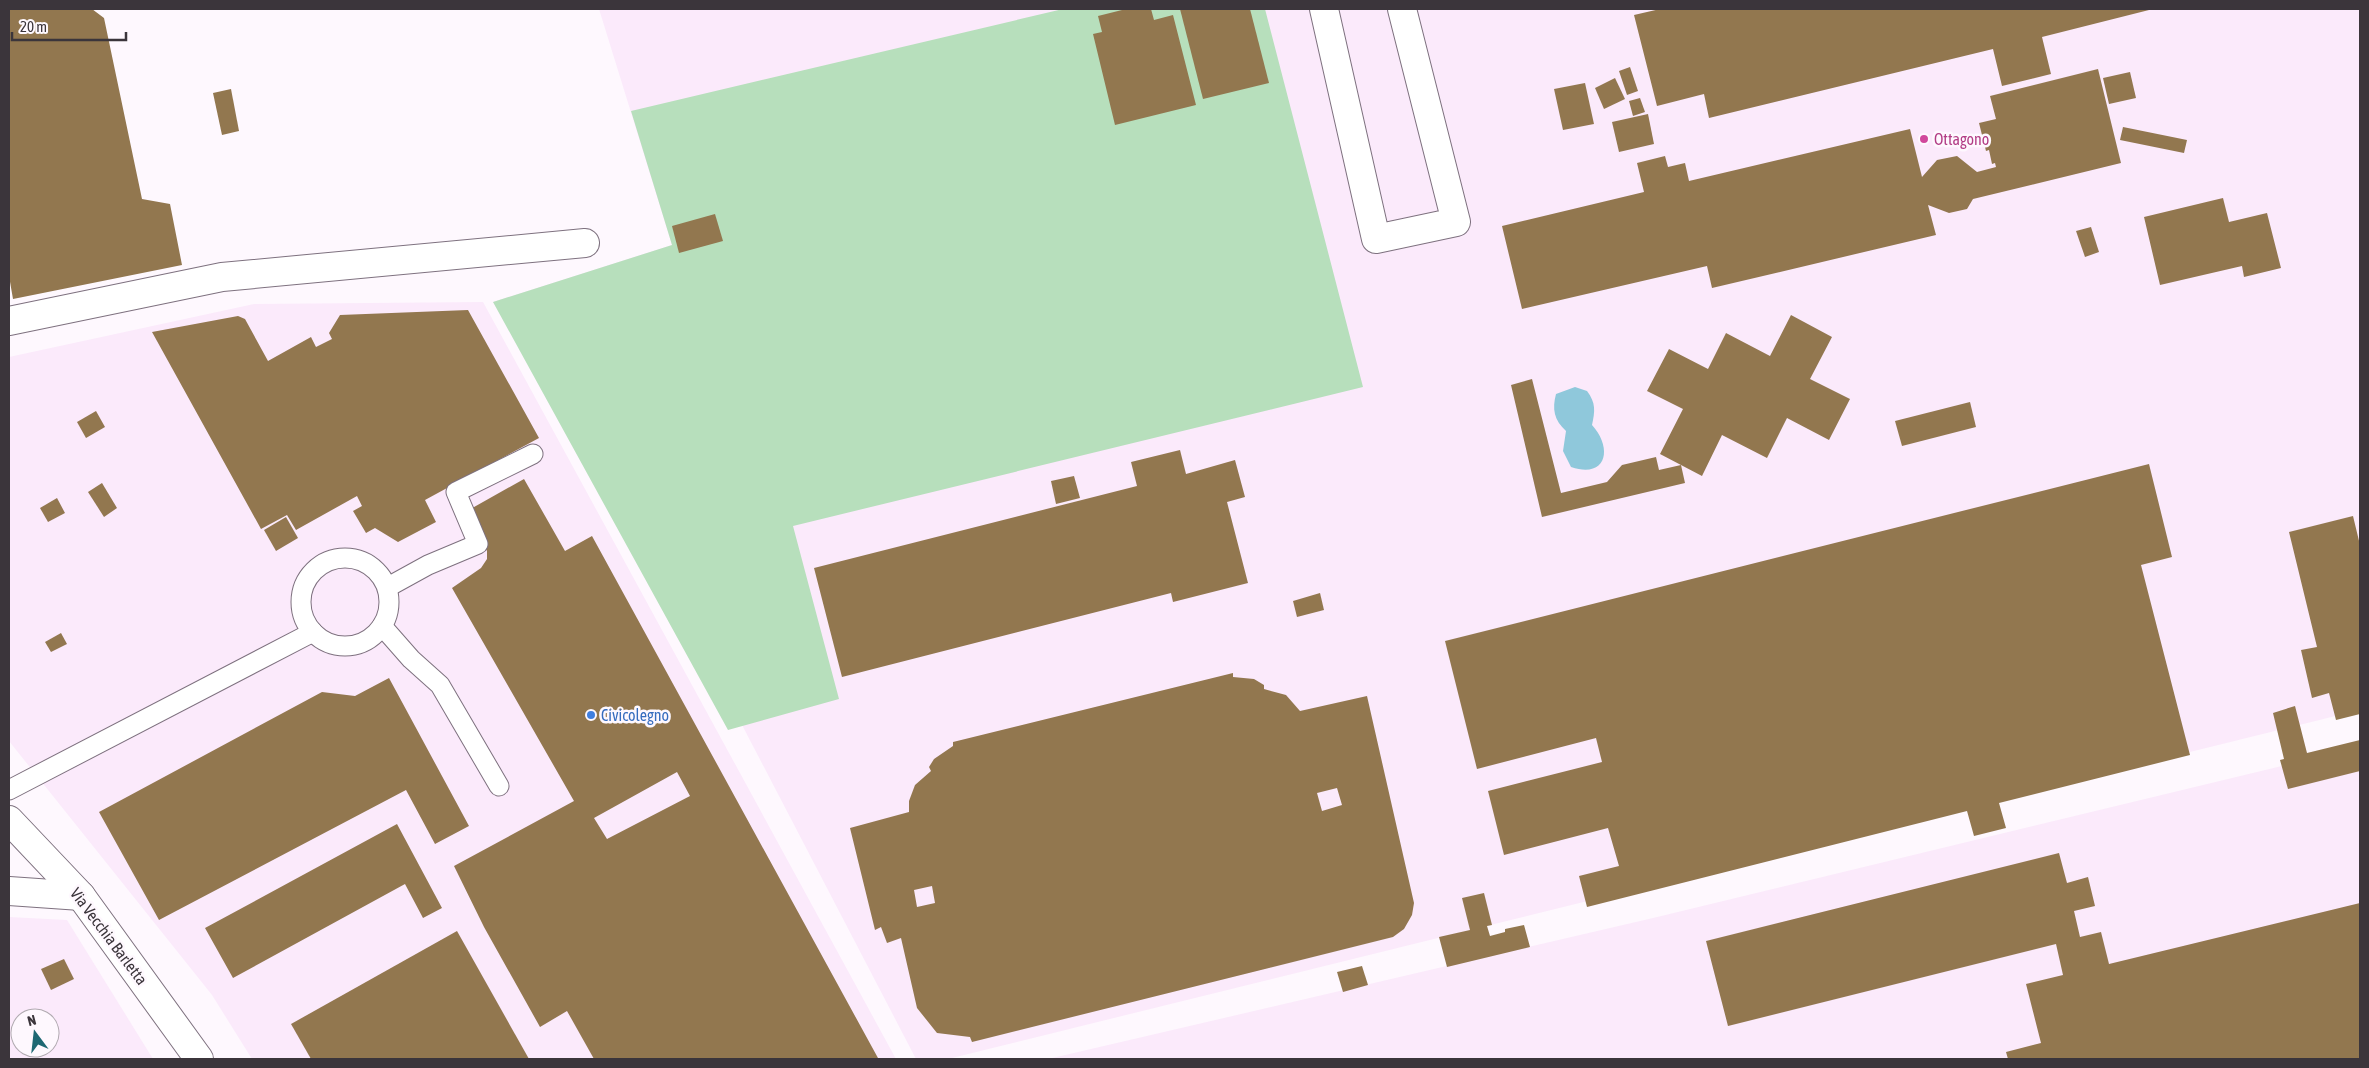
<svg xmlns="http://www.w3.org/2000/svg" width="2369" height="1068" font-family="'Asap Condensed',sans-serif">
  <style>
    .industrial { fill: #fbeafb; fill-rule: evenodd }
    .green { fill: #b7dfbc }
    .water { fill: #8fc8db }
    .building { fill: #92774f; fill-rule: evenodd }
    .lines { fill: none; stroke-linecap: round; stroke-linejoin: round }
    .lane-casing { stroke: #7e717f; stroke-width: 21 }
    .street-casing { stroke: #7e717f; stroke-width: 30 }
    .lane { stroke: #fff; stroke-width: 19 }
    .street { stroke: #fff; stroke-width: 28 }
    .hotel-dot { fill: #d1479c; stroke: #fef8fe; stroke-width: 2 }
    .shop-dot { fill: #3f7fe0; stroke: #fef8fe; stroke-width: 2 }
    .labels { text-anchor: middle; stroke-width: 5; stroke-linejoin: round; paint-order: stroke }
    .hotel-label { font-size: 16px; fill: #b23c85; stroke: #fef8fe; text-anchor: start }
    .shop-label { font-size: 16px; fill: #366cbe; stroke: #fef8fe; text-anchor: start }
    .street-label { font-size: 16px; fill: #3b353b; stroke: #fef8fe }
  </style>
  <rect width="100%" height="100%" fill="#fef8fe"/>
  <g class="industrial">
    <polygon points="599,9 2360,9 2360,710 948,1059 916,1059 741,723 493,302 672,245"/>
    <polygon points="483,302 896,1059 252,1059 212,995 9,741 9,357 254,304"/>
    <polygon points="2360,747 2360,1059 1048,1059 1653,918"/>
    <path d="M9,917l58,3 86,139h-144zM20,1018h30v30h-30z"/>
  </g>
  <polygon class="green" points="1063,9 1265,9 1363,387 793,526 839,699 728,730 493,302 672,245 631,111"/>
  <path class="water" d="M1575,387l12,4c9,12 8,20 5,34 21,23 15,54 -21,42l-8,-16 3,-20c-12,-11 -14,-22 -10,-37z"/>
  <g class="building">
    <polygon points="9,9 92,9 104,18 142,199 170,204 182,265 13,299 9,276"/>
    <polygon points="1126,9 1151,9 1154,20 1173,15 1196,105 1115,125 1093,34 1102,32 1098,16"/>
    <polygon points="1180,9 1250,9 1269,83 1203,99"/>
    <polygon points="1660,9 2153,9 2042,37 2051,74 2002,86 1993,49 1709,118 1704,94 1657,106 1634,15"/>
    <polygon points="1630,67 1638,91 1627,95 1619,71"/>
    <polygon points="2098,69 2121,163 1973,199 1967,209 1949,213 1928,205 1936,235 1712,288 1707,266 1522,309 1502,226 1644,192 1637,163 1665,156 1668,167 1685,163 1689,181 1910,129 1922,177 1937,160 1957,156 1977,172 1996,167 1995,163 1992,164 1989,150 1986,151 1979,123 1996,119 1990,96"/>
    <polygon points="2130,72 2136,98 2109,104 2103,78"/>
    <polygon points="1615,78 1625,99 1604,109 1595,88"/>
    <polygon points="1585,83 1594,124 1563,130 1554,89"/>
    <polygon points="231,89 239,131 222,135 213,93"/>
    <polygon points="1640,98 1645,112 1633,116 1629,101"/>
    <polygon points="1648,114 1654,144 1619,152 1612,122"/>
    <polygon points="2123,127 2187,140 2184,153 2120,140"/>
    <polygon points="2223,198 2229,222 2267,213 2281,268 2244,277 2242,266 2160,285 2144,217"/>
    <polygon points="715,214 723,241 679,253 672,226"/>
    <polygon points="2091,227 2099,252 2085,257 2076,231"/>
    <polygon points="468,310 539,438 425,500 436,522 398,542 375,528 366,533 353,511 362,506 357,496 296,530 287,515 261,529 152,332 238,316 245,319 268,361 311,337 316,347 332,339 329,333 340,315"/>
    <polygon points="1791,315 1832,337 1810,379 1850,399 1829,440 1787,418 1767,458 1722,435 1702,476 1660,454 1683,409 1647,391 1669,349 1708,369 1726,333 1770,356"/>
    <polygon points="1532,379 1561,493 1607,482 1622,465 1656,457 1659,470 1681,465 1685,483 1542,517 1511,385"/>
    <polygon points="1970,402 1976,427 1902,446 1895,421"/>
    <polygon points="96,411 105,427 86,438 77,422"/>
    <polygon points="1180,450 1186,474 1235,460 1245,497 1227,502 1248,583 1173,602 1171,593 842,677 814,568 1137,486 1131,462"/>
    <polygon points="2149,464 2172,557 2141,565 2190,755 1999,803 2006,828 1974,836 1967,811 1587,907 1579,876 1619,866 1608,828 1504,855 1488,791 1602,762 1596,738 1477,769 1445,641"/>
    <polygon points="1074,476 1080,498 1056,504 1051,481"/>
    <path d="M524,479l41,72 27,-15 286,522 -284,1 -27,-48 -27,16 -56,-100 -30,-61 120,-65 -122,-213 29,-20 6,-9v-8l-20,-40zM677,772l13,24 -83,43 -13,-21z"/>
    <polygon points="102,483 117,508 104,517 88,492"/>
    <polygon points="57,498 65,513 48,522 40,508"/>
    <polygon points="2353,516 2360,545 2360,714 2336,720 2329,693 2312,698 2301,650 2317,647 2289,532"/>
    <polygon points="286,517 298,538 276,551 264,530"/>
    <polygon points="1320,593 1324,610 1297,617 1293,601"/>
    <polygon points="61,633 67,644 51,652 45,642"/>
    <path d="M1233,673v4l21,2 10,6v4l22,6 14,16 67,-15 47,207 -2,12 -8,14 -11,8 -421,105 -2,-5 -33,-4 -20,-25 -16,-70 -14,5 -6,-16 -6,3 -25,-102 59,-16v-11l6,-16 16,-14 -2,-4 5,-8 19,-13v-4zM1337,788l5,17 -20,6 -5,-18zM932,886l3,17 -18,4 -3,-17z"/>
    <polygon points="389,678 469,826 435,844 406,790 159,920 99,812 322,692 355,696"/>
    <polygon points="2295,706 2307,753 2360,740 2360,771 2288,789 2280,760 2284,759 2273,713"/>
    <polygon points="397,824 442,908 423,918 405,884 233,978 205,928"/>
    <polygon points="2059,853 2067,883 2088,877 2095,906 2074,911 2080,937 2101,932 2109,964 2360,903 2360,1059 2008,1059 2006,1052 2041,1043 2026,984 2063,975 2056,944 1728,1026 1706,941"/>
    <polygon points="1484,893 1492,925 1487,926 1490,936 1505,932 1505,929 1524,925 1530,947 1447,967 1439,937 1470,930 1462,898"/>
    <polygon points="457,931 529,1059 311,1059 291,1024"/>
    <polygon points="64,959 74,979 51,990 41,969"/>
    <polygon points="1362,966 1368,985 1343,992 1337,972"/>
  </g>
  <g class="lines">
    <defs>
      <g id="lane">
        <circle cx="345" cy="602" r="44"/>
        <polyline points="388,587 428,565 478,544 456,492 533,454"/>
        <polyline points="382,626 411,659 440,685 499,786"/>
        <polyline points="9,790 313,632"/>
      </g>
      <g id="street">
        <polyline points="1324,9 1376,239 1456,222 1402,9"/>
        <polyline points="9,321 222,277 585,243"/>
        <polyline points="9,820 81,896 199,1059"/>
        <polyline points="9,891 81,896"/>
      </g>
    </defs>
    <use href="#lane" class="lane-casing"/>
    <use href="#street" class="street-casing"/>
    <use href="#lane" class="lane"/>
    <use href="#street" class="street"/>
  </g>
  <circle class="hotel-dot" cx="1924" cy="139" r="5"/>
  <circle class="shop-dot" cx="591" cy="715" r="5"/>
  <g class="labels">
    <g class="hotel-label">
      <text x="1934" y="145">Ottagono</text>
    </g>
    <g class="shop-label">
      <text x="601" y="721">Civicolegno</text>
    </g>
    <g class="street-label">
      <text transform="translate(109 936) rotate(53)" y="6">Via Vecchia Barletta</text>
    </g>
  </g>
  <rect width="2369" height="1068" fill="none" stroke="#3b353b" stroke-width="20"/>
  <g transform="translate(35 1033) rotate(345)"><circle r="24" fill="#fef8fe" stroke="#b0aab0"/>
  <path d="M0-4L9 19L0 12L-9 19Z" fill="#1e6873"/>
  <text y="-8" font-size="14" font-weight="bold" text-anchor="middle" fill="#3b353b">N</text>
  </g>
  <path d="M12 32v8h114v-8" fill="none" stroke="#3b353b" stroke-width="2.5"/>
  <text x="20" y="32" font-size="15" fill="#3b353b" stroke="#fef8fe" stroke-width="4" paint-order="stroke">20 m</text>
</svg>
